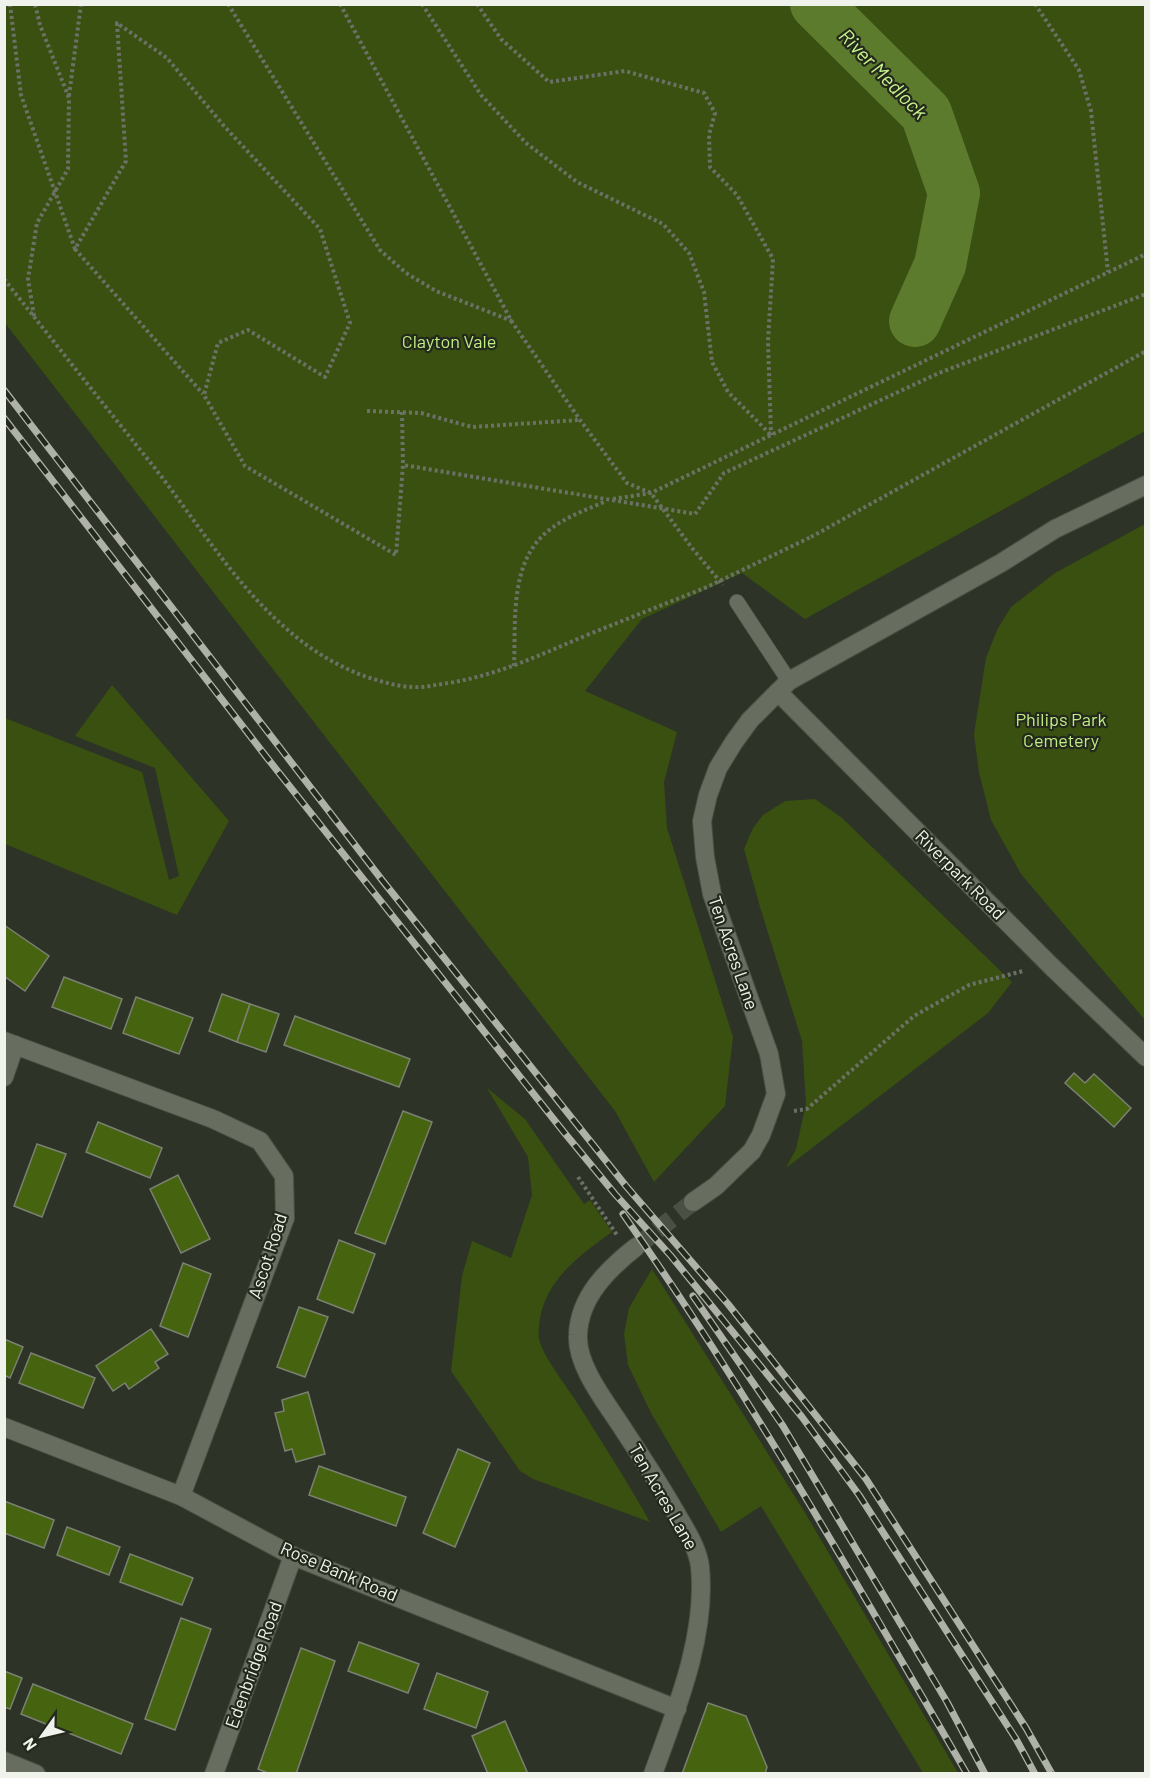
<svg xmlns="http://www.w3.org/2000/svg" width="1150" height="1778" font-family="Barlow,sans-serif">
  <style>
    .green { fill: #395010 }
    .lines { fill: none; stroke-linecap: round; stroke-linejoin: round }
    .river { stroke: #5d7b2d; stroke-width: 52 }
    .building { fill: #466310; stroke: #7a8172; stroke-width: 1.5 }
    .secondary-tunnel { stroke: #4a5044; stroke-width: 18; stroke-dasharray: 18 9; stroke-linecap: butt }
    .lane-casing { stroke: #494f44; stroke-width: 16 }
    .street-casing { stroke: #494f44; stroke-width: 20 }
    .secondary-casing { stroke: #494f44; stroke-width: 20 }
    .path { stroke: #6c7166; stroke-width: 4; stroke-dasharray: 3 3; stroke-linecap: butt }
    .lane { stroke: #676e5f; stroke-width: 15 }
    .street { stroke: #676e5f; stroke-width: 18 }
    .secondary { stroke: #676e5f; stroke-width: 18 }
    .rail-casing { stroke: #aeb2a8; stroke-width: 7 }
    .rail { stroke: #23291c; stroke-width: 4.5; stroke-dasharray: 14; stroke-linecap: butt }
    .path-bridge { stroke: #6c7166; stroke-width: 4; stroke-dasharray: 3 3; stroke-linecap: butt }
    .labels { text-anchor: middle; stroke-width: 4.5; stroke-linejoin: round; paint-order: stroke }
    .park-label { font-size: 18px; fill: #c2ed84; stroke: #23291c }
    .street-label { font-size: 18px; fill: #eff3eb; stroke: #23291c }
    .water-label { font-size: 20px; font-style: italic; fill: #c9f48b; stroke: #23291c }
  </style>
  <rect width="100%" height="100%" fill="#2d3326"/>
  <g class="green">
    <polygon points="5,4 1145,5 1145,431 805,619 742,573 642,619 585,691 677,732 664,782 667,828 733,1037 725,1106 654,1182 615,1111 5,323"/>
    <polygon points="1145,524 1145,1020 1021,874 991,820 979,772 974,734 986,658 997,630 1011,607 1055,573"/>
    <polygon points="112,685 229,821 177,915 5,844 5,718 142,772 169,880 179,876 155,768 75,736"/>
    <polygon points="815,799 842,818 1012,982 988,1013 786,1168 796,1149 806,1104 802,1041 760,907 744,849 753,828 763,815 785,801"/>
    <path d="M487,1088l38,31 59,85 6,-4 22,32c-33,24 -69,49 -73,94 0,4 -1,9 0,13 4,17 25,44 35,59 26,41 52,81 76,124l-117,-43 -13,-8 -69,-100 11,-95 10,-35 39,17 21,-63 -4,-38z"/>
    <polygon points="652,1269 804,1511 958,1773 923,1773 761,1506 721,1532 651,1413 628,1365 624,1334 629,1308"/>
  </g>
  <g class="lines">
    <polyline class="river" points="816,4 926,113 954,193 940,265 915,321"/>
  </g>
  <g class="building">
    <polygon points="4,925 49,956 25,991 4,976"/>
    <polygon points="64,977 122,999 111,1029 52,1007"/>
    <polygon points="222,994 250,1004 237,1042 209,1031"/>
    <polygon points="136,997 193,1018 179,1054 123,1033"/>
    <polygon points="250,1004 279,1014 266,1052 237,1042"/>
    <polygon points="295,1016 410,1059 399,1087 284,1045"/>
    <polygon points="1074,1073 1085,1083 1094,1074 1131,1108 1114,1127 1065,1083"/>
    <polygon points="403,1111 432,1122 385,1244 355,1233"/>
    <polygon points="98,1122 162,1148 150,1178 86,1152"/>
    <polygon points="37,1144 66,1154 42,1217 14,1206"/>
    <polygon points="178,1175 210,1239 181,1253 150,1189"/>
    <polygon points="339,1240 375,1254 353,1313 317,1299"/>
    <polygon points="183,1263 211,1274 188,1337 160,1326"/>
    <polygon points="299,1307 328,1317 305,1377 277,1367"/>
    <polygon points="151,1329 168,1354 155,1362 159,1368 129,1389 125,1383 113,1391 96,1366"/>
    <polygon points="4,1339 23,1347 10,1378 4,1375"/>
    <polygon points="31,1353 95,1378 83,1408 19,1383"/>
    <polygon points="308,1392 325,1454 296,1462 292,1449 285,1451 275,1413 284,1411 282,1400"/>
    <polygon points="458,1449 490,1463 455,1547 423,1533"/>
    <polygon points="319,1466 406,1497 396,1526 309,1495"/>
    <polygon points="4,1501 54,1520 44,1548 4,1533"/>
    <polygon points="67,1527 120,1547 109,1575 57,1555"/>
    <polygon points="130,1554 193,1578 182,1605 120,1582"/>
    <polygon points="181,1618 211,1629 175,1730 145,1719"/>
    <polygon points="359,1642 419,1664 408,1693 348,1671"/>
    <polygon points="301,1648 335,1661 296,1774 270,1774 258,1769"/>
    <polygon points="4,1671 22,1678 10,1709 4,1707"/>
    <polygon points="437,1673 488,1692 476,1728 424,1709"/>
    <polygon points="33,1684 133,1724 121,1754 21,1714"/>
    <polygon points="708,1703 746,1716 767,1767 765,1774 682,1774"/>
    <polygon points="505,1721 528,1774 488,1774 472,1736"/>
  </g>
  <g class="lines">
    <polyline class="secondary-tunnel" points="636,1247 693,1202"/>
    <defs>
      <polyline id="lane" points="737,602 789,681"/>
      <g id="street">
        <polyline points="4,1041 213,1119 260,1141 284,1176 285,1218 181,1496"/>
        <polyline points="4,1077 15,1045"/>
        <polyline points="4,1427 181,1496 293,1556 677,1709"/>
        <polyline points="4,1761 36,1774"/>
        <polyline points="214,1774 293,1556"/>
      </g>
      <g id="secondary">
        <polyline points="778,692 1051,966 1146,1057"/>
        <polyline points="693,1202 716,1186 752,1151 761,1135 776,1094 769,1054 712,894 705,857 702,821 708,795 718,768 734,742 750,720 789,681 1001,563 1055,529 1146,485"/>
        <path d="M636,1247c-28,22 -57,50 -58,88 -2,32 31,71 47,97 18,27 35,53 51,81 9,16 22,35 24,54 7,69 -24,143 -47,207"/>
      </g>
    </defs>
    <use href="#lane" class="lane-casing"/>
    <use href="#street" class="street-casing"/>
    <use href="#secondary" class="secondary-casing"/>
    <g class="path">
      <polyline points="10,4 21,95 75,249 126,161 117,23 167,58 224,126 320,229 350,323 325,377 248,330 218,343 204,395 245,466 396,555 403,465 695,514 724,473 939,373 1146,294"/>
      <polyline points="228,4 380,250 406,273 436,291 512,321"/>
      <polyline points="340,4 512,322 580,420 627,483 651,493 692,548 723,585"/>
      <polyline points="422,4 481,95 526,143 577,182 663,224 689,253 704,292 712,362 728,392 770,434"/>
      <polyline points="477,4 501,39 549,82 625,71 704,93 715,113 709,135 710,167 737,195 773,259 768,341 771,435"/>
      <polyline points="1035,4 1079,70 1091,111 1108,272"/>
      <polyline points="69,96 81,4"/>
      <polyline points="75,249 203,394"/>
      <path d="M4,279c50,63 100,126 150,188 61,78 114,175 213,210 16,5 31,10 48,10 9,1 18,-2 27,-3 52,-7 98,-29 145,-49"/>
      <polyline points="34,316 28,279 37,223 68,169 69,98 40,25 35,4"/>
      <polyline points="367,411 421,413 472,427 579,420"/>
      <polyline points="402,412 403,465"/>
      <polyline points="613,499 651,493 1146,254"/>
      <polyline points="811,537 1146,351"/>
      <path d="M514,666c2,-45 -5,-104 34,-135 17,-14 38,-21 58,-30"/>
      <polyline points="794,1111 807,1109 914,1016 969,985 1023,971"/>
      <polyline points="578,1177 617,1235"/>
    </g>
    <use href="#lane" class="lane"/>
    <use href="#street" class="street"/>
    <use href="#secondary" class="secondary"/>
    <defs>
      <g id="rail">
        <polyline points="4,390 382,880 626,1186 728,1304 866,1479 1026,1728 1052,1774"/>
        <polyline points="4,418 268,759 563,1131 615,1194 671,1256 802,1417 859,1495 1016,1739 1035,1774"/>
        <path d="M623,1214c126,179 234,370 344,560"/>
        <polyline points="693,1296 783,1426 947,1702 985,1774"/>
      </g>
    </defs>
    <use href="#rail" class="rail-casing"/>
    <use href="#rail" class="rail"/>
    <polyline class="path-bridge" points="587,635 707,587 811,537"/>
  </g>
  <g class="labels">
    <g class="park-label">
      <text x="449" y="348">Clayton Vale</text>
      <text x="1061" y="726">Philips Park<tspan x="1061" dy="21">Cemetery</tspan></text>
    </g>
    <g class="street-label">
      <text transform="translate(960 875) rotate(45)" y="6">Riverpark Road</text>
      <text transform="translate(733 953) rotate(71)" y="6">Ten Acres Lane</text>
      <text transform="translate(268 1256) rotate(-72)" y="6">Ascot Road</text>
      <text transform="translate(663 1497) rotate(60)" y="6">Ten Acres Lane</text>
      <text transform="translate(339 1572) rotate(23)" y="6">Rose Bank Road</text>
      <text transform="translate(254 1665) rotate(-70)" y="6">Edenbridge Road</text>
    </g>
    <g class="water-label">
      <text transform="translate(883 74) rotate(46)" y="7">River Medlock</text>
    </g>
  </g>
  <rect width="1150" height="1778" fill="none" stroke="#eff3eb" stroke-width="12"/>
  <g transform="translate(42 1736) rotate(236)" stroke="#23291c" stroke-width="4.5" paint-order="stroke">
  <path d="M0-4.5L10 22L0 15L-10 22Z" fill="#eff3eb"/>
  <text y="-9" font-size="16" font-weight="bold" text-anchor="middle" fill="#eff3eb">N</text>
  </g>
</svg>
